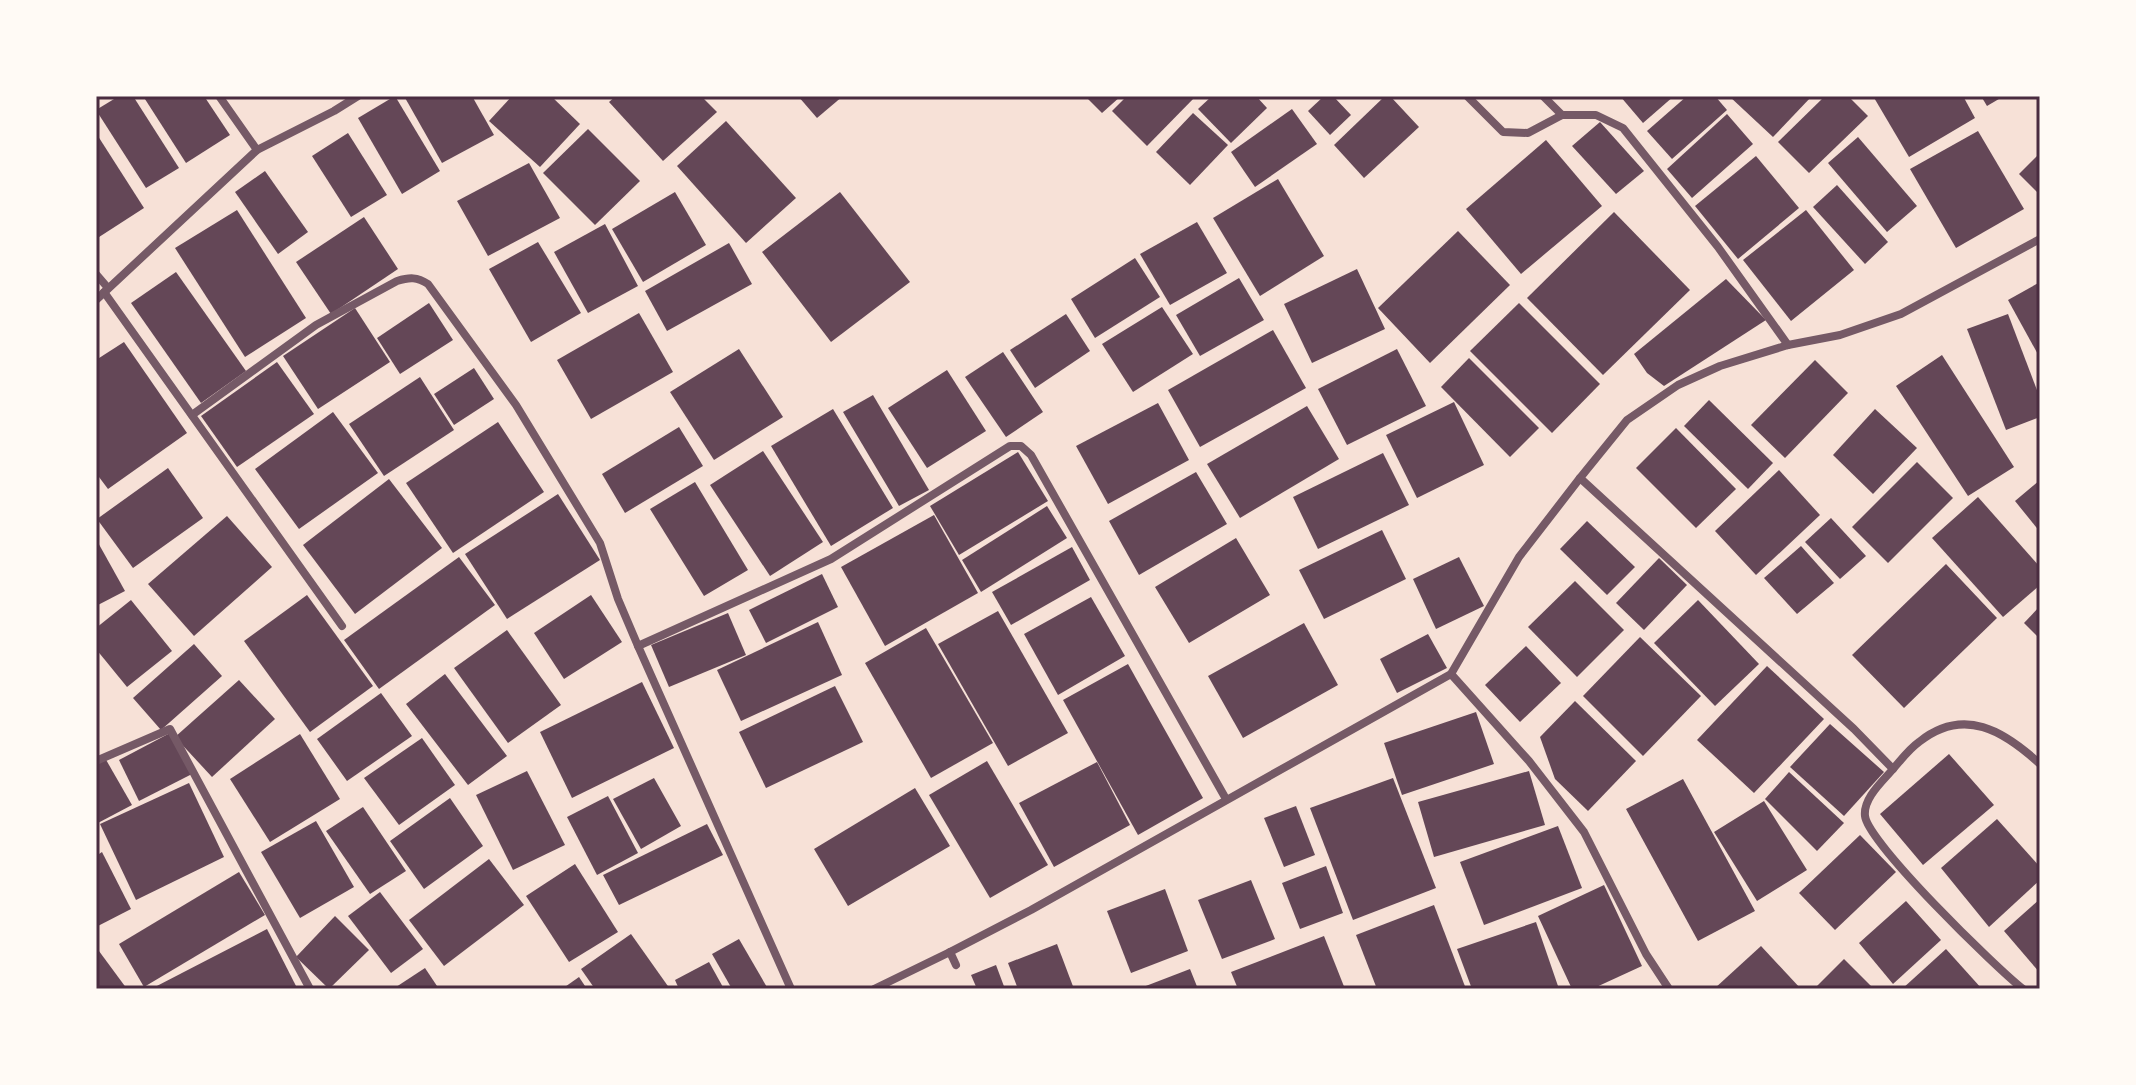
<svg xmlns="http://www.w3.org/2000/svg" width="2136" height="1085" font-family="'Source Serif 4',serif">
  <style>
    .building { fill: #644757 }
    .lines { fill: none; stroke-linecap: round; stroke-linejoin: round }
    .minor { stroke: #755966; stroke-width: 8 }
    .neatline { fill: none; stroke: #4a2c40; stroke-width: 3 }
  </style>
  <rect width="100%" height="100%" fill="#f7e1d7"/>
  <g class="building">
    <polygon points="119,96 133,96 179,168 146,188 96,110"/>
    <polygon points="143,96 204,96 230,135 186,163"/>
    <polygon points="395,96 440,171 402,194 358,118"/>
    <polygon points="404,96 472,96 494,135 442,163"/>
    <polygon points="512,96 551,96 580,124 540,167 489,121"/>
    <polygon points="616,96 701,96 717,112 663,161 609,102"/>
    <polygon points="798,96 843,96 817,118"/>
    <polygon points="1085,96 1121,96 1102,113"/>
    <polygon points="1127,96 1196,96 1147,146 1112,111"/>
    <polygon points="1212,96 1256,96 1267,108 1231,143 1198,109"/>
    <polygon points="1324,96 1333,96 1351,115 1330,135 1308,111"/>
    <polygon points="1385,96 1390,96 1419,127 1364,178 1334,145"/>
    <polygon points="1620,96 1674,96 1643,123"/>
    <polygon points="1687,96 1715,96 1727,110 1672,159 1647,131"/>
    <polygon points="1729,96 1812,96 1773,137"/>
    <polygon points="1825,96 1848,96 1868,116 1809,173 1778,142"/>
    <polygon points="1873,96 1963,96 1975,118 1909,157"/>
    <polygon points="1981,96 2004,96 1987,106"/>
    <polygon points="1292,109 1317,144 1255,187 1231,152"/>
    <polygon points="1193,113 1228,145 1190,185 1156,152"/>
    <polygon points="1727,114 1753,144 1692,198 1667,169"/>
    <polygon points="726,121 796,198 746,243 677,166"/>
    <polygon points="1600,122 1644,171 1616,194 1572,146"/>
    <polygon points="588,129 640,181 595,225 543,173"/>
    <polygon points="1978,131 2024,209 1956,248 1910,169"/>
    <polygon points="96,133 144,208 96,239"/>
    <polygon points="348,133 387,195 351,217 312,156"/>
    <polygon points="1858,137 1917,206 1887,232 1828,163"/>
    <polygon points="1546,140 1602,206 1521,274 1466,209"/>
    <polygon points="2040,153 2040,195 2019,174"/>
    <polygon points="1756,156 1799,208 1738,259 1695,206"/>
    <polygon points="529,163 560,218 488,256 457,201"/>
    <polygon points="265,171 308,232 278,254 235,192"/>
    <polygon points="1278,179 1324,256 1260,296 1213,218"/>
    <polygon points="1837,185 1888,242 1865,264 1813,207"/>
    <polygon points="675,192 706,245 643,282 612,229"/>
    <polygon points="840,192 910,282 831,342 762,252"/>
    <polygon points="237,210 306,318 245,357 175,248"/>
    <polygon points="1806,210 1854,270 1791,321 1743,260"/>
    <polygon points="1614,212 1690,290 1603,375 1527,298"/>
    <polygon points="364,217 398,269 331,314 296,262"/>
    <polygon points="1197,222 1227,273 1170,305 1140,254"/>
    <polygon points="605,224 638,286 588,313 554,252"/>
    <polygon points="1458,231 1510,285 1430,363 1378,308"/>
    <polygon points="538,242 581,313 531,342 489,269"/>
    <polygon points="729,243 752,284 667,331 645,291"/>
    <polygon points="1135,258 1160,297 1095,338 1071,299"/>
    <polygon points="1357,269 1385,329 1312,363 1284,304"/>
    <polygon points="176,272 246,371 201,403 131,303"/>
    <polygon points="1239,278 1264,320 1200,356 1176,315"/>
    <polygon points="1726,279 1766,320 1664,386 1647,373 1634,354"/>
    <polygon points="2040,282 2040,358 2008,300"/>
    <polygon points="429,303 453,340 400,374 377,338"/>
    <polygon points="1519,303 1600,384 1552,433 1470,351"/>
    <polygon points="1162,307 1193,354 1133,392 1102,344"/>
    <polygon points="355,308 390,362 318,409 283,356"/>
    <polygon points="639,313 673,372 591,419 557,360"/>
    <polygon points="1066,314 1090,351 1035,388 1010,350"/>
    <polygon points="2008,314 2040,398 2040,417 2006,430 1967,329"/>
    <polygon points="1273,330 1306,388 1200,447 1168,390"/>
    <polygon points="124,342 187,433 108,489 96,473 96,360"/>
    <polygon points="739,349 783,417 714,460 670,392"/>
    <polygon points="1397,349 1426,406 1347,445 1318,389"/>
    <polygon points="1003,352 1043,412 1006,437 965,377"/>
    <polygon points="1942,355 2014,467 1968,496 1896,386"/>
    <polygon points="1469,358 1539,428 1510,457 1441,387"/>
    <polygon points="1815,360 1848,393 1785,458 1751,425"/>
    <polygon points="277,362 314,414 237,467 201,416"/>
    <polygon points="474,368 494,399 454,425 434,394"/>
    <polygon points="947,370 986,431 927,468 888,408"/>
    <polygon points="420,377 454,430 384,476 349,424"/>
    <polygon points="873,395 929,490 899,506 843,412"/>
    <polygon points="1709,400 1773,463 1748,489 1684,426"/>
    <polygon points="1454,402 1484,465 1417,498 1386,435"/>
    <polygon points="1158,403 1189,460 1108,504 1076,446"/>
    <polygon points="1307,406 1339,459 1240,518 1207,464"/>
    <polygon points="833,409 893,508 831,546 771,446"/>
    <polygon points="1875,409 1917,448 1873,494 1833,455"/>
    <polygon points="333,412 378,473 299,529 255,469"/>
    <polygon points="498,422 544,492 453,553 406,483"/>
    <polygon points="679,427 703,466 625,513 602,474"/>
    <polygon points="1676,428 1736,489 1696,528 1636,468"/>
    <polygon points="763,451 823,542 770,576 710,485"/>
    <polygon points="1018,452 1048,501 959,555 930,506"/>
    <polygon points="1383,453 1409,505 1318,549 1293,497"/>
    <polygon points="1917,462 1953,498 1888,563 1852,527"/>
    <polygon points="168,468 203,518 133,568 97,519"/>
    <polygon points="1779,470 1820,515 1756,575 1715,531"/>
    <polygon points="1196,472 1227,524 1139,575 1109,521"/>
    <polygon points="389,479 442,548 355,614 303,545"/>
    <polygon points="2040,480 2040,532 2015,501"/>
    <polygon points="695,482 748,570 704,596 650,509"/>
    <polygon points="558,494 600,560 507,619 465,554"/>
    <polygon points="1978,497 2040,567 2040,585 2003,617 1932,538"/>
    <polygon points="1047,506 1067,538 981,592 962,560"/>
    <polygon points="934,515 978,593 885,646 841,567"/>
    <polygon points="227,516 272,567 194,636 148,584"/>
    <polygon points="1831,518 1866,556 1840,579 1805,542"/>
    <polygon points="1587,521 1635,567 1607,595 1560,549"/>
    <polygon points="1382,530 1406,579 1324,619 1299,570"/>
    <polygon points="1236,538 1270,595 1189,643 1155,587"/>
    <polygon points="96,539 125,591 96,606"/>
    <polygon points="1801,546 1834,583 1797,614 1764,578"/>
    <polygon points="1072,547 1090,580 1011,625 992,592"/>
    <polygon points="459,557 495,605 379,689 344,640"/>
    <polygon points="1459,557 1484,606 1436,629 1413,579"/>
    <polygon points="1659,558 1687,585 1644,630 1616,603"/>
    <polygon points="1946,564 1997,618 1904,708 1852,655"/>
    <polygon points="822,574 838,607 766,643 749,610"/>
    <polygon points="1575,581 1624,630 1577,677 1528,627"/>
    <polygon points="307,595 373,686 310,732 244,641"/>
    <polygon points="591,595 622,642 564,679 534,633"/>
    <polygon points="1091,597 1125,656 1058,695 1024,634"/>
    <polygon points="131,600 172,651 127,687 96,649 96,628"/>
    <polygon points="1698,600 1759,664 1715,706 1654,643"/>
    <polygon points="2040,606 2040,639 2024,623"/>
    <polygon points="998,611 1068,733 1008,766 938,644"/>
    <polygon points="728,613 746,655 669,687 651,645"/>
    <polygon points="818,622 842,675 741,721 717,670"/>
    <polygon points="1304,623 1338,685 1243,738 1208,676"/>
    <polygon points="926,628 993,743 931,778 865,663"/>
    <polygon points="507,630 561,705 508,743 454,668"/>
    <polygon points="1428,634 1447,668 1397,693 1380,659"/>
    <polygon points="1640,637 1701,696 1643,756 1583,696"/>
    <polygon points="194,644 222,676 161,730 133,698"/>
    <polygon points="1526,646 1561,683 1520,722 1485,685"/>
    <polygon points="1128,664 1203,798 1138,835 1063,700"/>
    <polygon points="1767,666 1824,719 1754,793 1697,740"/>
    <polygon points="445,674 507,756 468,785 406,704"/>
    <polygon points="239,680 275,719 212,777 175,737"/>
    <polygon points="642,682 674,748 572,798 540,732"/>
    <polygon points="835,686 863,742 766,788 739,732"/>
    <polygon points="381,693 412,736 347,781 317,739"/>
    <polygon points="1575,701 1636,761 1588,811 1555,779 1540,737"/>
    <polygon points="1476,712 1494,764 1402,795 1384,743"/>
    <polygon points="1830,724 1884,772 1844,816 1790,767"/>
    <polygon points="170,733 192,774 139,801 119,760"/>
    <polygon points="300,734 340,799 270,842 230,779"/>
    <polygon points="422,738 455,785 399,825 364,778"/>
    <polygon points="1949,754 1994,805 1923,865 1880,814"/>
    <polygon points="105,758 132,805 96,824 96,763"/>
    <polygon points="987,761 1048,865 990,898 929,795"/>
    <polygon points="1097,762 1130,825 1054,867 1019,803"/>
    <polygon points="527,771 565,845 513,870 476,795"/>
    <polygon points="1529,771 1545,825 1434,857 1418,802"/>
    <polygon points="1789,772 1844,823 1817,851 1765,799"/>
    <polygon points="654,778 681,826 641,849 613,799"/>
    <polygon points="1393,778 1436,888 1353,920 1310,808"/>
    <polygon points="1683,779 1755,911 1698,941 1626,809"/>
    <polygon points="189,783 224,857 136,900 100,824"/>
    <polygon points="915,788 950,846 848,906 814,849"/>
    <polygon points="608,796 638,853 597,875 567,817"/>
    <polygon points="450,798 483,846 424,889 390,841"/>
    <polygon points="1764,801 1807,870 1757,901 1714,832"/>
    <polygon points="1296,806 1315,855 1284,867 1264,818"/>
    <polygon points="363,807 406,871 370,894 326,831"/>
    <polygon points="1997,819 2040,867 2040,880 1989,927 1941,868"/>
    <polygon points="316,821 354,887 300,918 261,852"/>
    <polygon points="707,824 723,855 619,905 603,875"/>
    <polygon points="1558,826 1582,888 1484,925 1460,862"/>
    <polygon points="1860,835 1896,872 1835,930 1799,893"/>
    <polygon points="102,852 131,909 96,927 96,856"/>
    <polygon points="489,859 524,905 444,966 409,920"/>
    <polygon points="575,864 618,932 569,962 526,896"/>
    <polygon points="1326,866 1343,913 1300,929 1282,883"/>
    <polygon points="239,872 265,915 144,987 119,944"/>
    <polygon points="1251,880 1275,939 1222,959 1198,900"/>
    <polygon points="1604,885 1642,966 1592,989 1572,989 1538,916"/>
    <polygon points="1165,889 1188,951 1131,973 1107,911"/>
    <polygon points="380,892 423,949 391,973 348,916"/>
    <polygon points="2040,899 2040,973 2004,931"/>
    <polygon points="1906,901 1941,940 1893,984 1859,943"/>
    <polygon points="1434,905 1466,989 1377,989 1356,935"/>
    <polygon points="335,916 369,950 329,989 296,957"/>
    <polygon points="1536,922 1559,989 1472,989 1457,949"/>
    <polygon points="267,929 296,986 290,989 151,989"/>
    <polygon points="631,934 670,989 595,989 581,969"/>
    <polygon points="1324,936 1345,989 1238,989 1231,972"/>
    <polygon points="739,939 768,989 732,989 712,954"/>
    <polygon points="1057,944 1074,989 1018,989 1008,963"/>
    <polygon points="1761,946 1801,989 1714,989"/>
    <polygon points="96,947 127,989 96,989"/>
    <polygon points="1946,949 1982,989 1902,989"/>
    <polygon points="1844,959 1874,989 1814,989"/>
    <polygon points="709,962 724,989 679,989 675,980"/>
    <polygon points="996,965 1005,989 977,989 971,975"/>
    <polygon points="425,968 439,989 393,989"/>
    <polygon points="1190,969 1198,989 1138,989"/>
    <polygon points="579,977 587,989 562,989"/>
  </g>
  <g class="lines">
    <g class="minor">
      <polyline points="219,96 257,150"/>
      <polyline points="1467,96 1503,132 1528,133 1562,115 1596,115 1623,128 1718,247 1788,345"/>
      <polyline points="1543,96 1562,115"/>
      <polyline points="96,274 108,288"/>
      <polyline points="104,292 342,626"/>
      <polyline points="96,300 257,150 334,111 358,96"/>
      <path d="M192,415l124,-90 81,-44c13,-4 20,-4 31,3l88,121 84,138 18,56 20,47 153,343"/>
      <path d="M1580,478l274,251 39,40c-10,12 -30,29 -28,47 3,27 131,152 158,173"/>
      <polyline points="638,646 831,559 1010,446 1021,446 1031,455 1226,799"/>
      <polyline points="1451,674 1529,761 1584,832 1646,954 1669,989"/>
      <polyline points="96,761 170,729 310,989"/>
      <path d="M1893,769c8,-9 16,-20 26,-27 45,-36 85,-11 121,22"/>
      <polyline points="950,952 956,965"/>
      <polyline points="874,989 950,952 1031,910 1451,674 1519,557 1580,478 1627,420 1678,385 1720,366 1788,345 1840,335 1901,314 2040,239"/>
    </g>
  </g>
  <rect width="2136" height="1085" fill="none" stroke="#fffaf5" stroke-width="196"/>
  <rect x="98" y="98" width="1940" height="889" class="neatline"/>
</svg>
